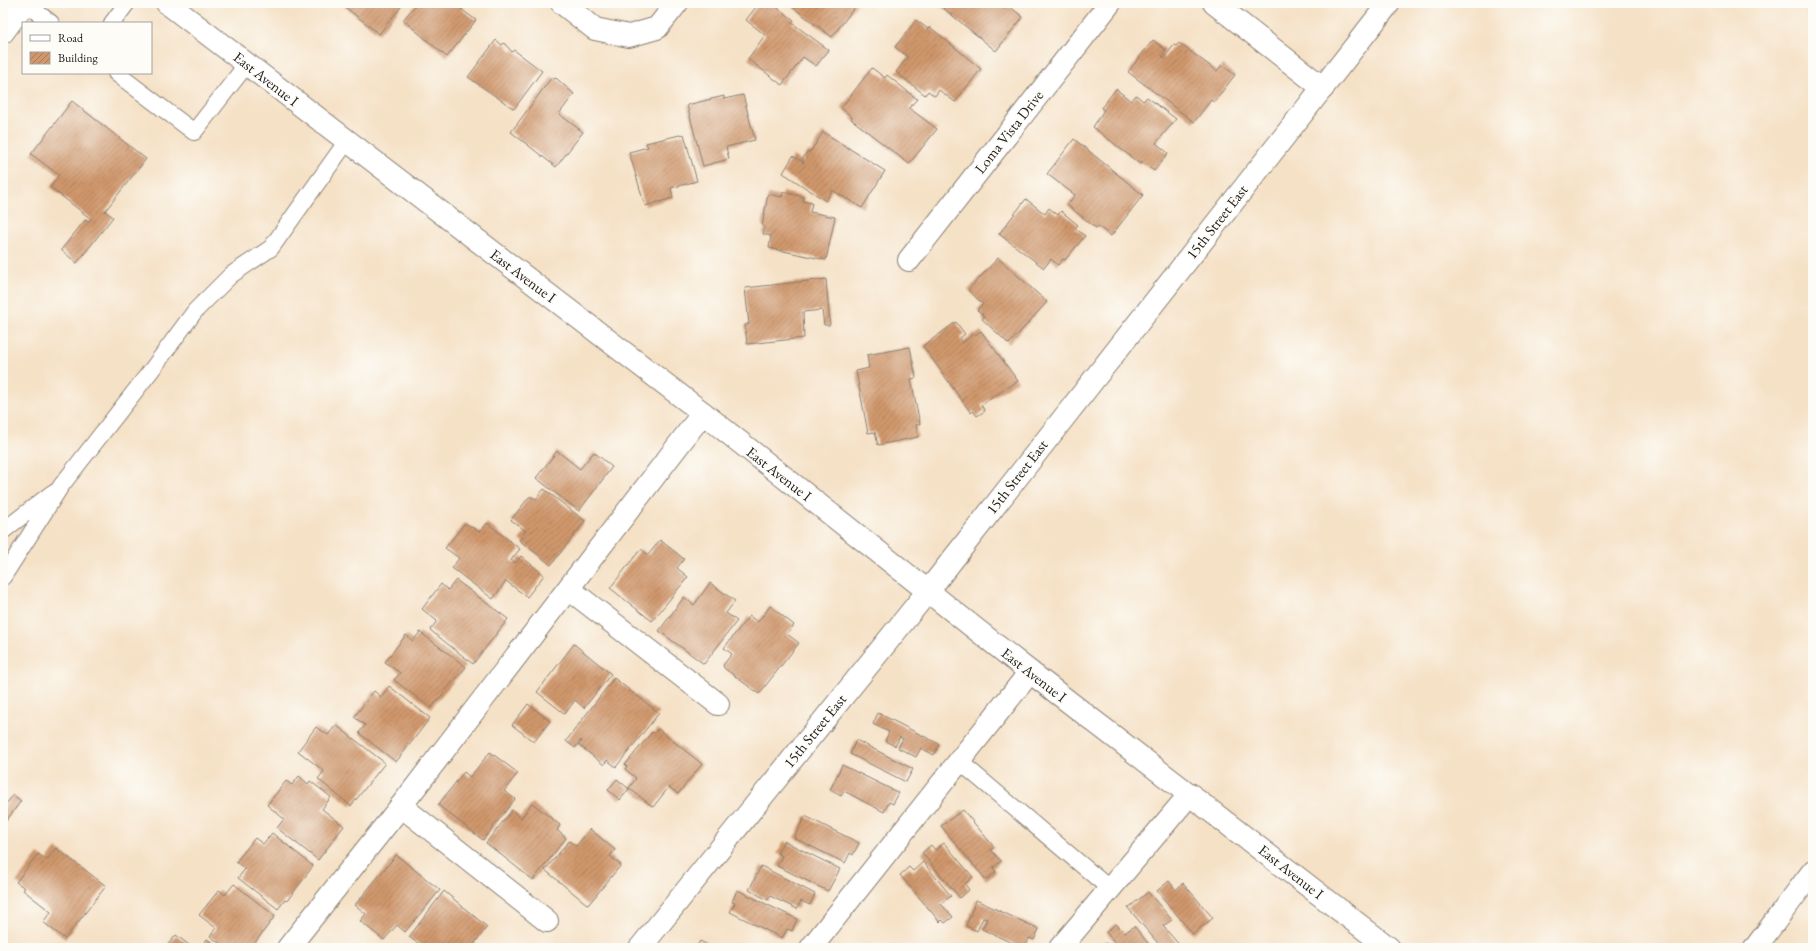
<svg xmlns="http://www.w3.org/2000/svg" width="1816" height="951" font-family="'EB Garamond',serif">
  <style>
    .building { fill: url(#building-hatch) }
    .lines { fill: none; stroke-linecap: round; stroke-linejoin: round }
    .lane-casing { stroke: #887e71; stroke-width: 18 }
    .street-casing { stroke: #887e71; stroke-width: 24 }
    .secondary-casing { stroke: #887e71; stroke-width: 24 }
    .primary-casing { stroke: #887e71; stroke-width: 24 }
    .lane { stroke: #fff; stroke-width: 16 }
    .street { stroke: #fff; stroke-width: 22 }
    .secondary { stroke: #fff; stroke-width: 22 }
    .primary { stroke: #fff; stroke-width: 22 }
    .labels { text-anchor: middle; stroke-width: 3; stroke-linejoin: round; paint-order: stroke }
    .street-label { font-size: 15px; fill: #1c1c1c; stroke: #fdfcf7 }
  </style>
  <defs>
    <pattern id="building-hatch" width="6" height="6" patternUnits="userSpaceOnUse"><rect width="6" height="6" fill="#d0976c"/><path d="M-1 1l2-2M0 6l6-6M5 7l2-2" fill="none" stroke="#a87a58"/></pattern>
  </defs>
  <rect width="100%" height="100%" fill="#fdfcf7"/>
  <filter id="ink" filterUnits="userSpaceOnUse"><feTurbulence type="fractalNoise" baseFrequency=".025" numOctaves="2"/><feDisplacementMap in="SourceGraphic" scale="8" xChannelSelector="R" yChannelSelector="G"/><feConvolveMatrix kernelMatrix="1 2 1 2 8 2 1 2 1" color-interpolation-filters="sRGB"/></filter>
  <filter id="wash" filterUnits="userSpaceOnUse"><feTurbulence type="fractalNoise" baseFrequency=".012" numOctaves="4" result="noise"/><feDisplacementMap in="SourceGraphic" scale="16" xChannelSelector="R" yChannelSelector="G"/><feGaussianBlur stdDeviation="0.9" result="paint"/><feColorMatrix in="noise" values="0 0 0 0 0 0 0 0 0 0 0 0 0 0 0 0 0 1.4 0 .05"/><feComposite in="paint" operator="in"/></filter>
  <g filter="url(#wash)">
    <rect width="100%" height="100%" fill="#f5e1c6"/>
    <g id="blocks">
      <g class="building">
        <polygon points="340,3 404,3 379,34"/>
        <polygon points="417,3 463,3 465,4 461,9 476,20 447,57 403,20"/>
        <polygon points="759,3 771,3 794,20 792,23 829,50 816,66 803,57 782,85 748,59 765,35 746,20"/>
        <polygon points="787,3 858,3 832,37"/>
        <polygon points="937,3 1005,3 1023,17 996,51"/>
        <polygon points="916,20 928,29 930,27 981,69 955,102 939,90 935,96 928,91 925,95 896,72 908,57 895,47"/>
        <polygon points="496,40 502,45 504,43 512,52 514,50 542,71 514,109 468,77"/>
        <polygon points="1153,40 1166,50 1162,56 1164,58 1174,45 1176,46 1179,43 1217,71 1222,65 1235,75 1214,102 1211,100 1194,122 1128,72"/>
        <polygon points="872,68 885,78 887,75 917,99 909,108 937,129 909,164 851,119 852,117 841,108"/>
        <polygon points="552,77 555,79 556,78 574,94 559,114 583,132 556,167 511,132"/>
        <polygon points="1116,89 1131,101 1136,95 1143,101 1147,97 1176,119 1156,143 1168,153 1154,171 1141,162 1140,164 1093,127 1104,110 1101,108"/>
        <polygon points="743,95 755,140 726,147 729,159 703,166 687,105 724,96 724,99"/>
        <polygon points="72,101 146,159 105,211 113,217 77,263 61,250 85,220 89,222 91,219 50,187 59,175 31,154"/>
        <polygon points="823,132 885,171 862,208 832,190 826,201 783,173 793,156 804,163 802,160 807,152 811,151"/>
        <polygon points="684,134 697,181 671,188 673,198 645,206 629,152 648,147 646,143"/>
        <polygon points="1074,139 1143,195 1111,236 1098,226 1096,228 1067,205 1075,195 1047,174"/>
        <polygon points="783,192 804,197 803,201 812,203 810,212 835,217 826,260 769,248 771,236 763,234 765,227 762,226 768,194 782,197"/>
        <polygon points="1026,199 1045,214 1049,208 1058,215 1061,211 1078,225 1075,228 1085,236 1065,260 1063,259 1058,265 1051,259 1044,268 999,234"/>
        <polygon points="998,258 1047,302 1009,344 982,319 984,316 977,310 983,304 968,290"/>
        <polygon points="826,279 830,325 824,325 822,310 803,312 804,338 747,344 745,325 749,324 745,288"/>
        <polygon points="956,322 965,334 960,338 963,343 974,333 975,335 981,331 1018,381 981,405 985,411 977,416 973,411 971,413 923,346"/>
        <polygon points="910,347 916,378 911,379 920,424 916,425 918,437 878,445 875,432 868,433 856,371 869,368 867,355"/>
        <polygon points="557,451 580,469 594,452 612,467 579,511 536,478"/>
        <polygon points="544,489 585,521 551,565 519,540 526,531 511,520 529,497 532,497 536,499"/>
        <polygon points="465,523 480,532 487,523 520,549 511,560 516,563 521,556 544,575 527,597 506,581 493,599 452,568 459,558 445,548"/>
        <polygon points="660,540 684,559 677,568 688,577 652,621 610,588 641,549 648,555"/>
        <polygon points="456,580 508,619 473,664 430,630 437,621 422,609 441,584 448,590"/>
        <polygon points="710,583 735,601 726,613 737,621 704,664 659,631 684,597 694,605"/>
        <polygon points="770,606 794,625 787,634 799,643 759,694 724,668 723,665 732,654 724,648 749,616 758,622"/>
        <polygon points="420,632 466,667 431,708 394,680 400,673 385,662 406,635 413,641"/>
        <polygon points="574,644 611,674 584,708 575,700 565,714 537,692"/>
        <polygon points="614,678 659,713 616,767 607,760 604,765 579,745 582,741 581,740 575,748 566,741"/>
        <polygon points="389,686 430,718 396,762 359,733 365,725 354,717 374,691 381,697"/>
        <polygon points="528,704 550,721 534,742 512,725"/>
        <polygon points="878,713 939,744 934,755 921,748 916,757 898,748 903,739 900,737 895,746 885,741 889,732 873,724"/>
        <polygon points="336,725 385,763 351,806 318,779 324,771 298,751 316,727 328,735"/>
        <polygon points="658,729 702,764 678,794 669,787 653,807 629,788 636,778 625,769 627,767 625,765 652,732 654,733"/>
        <polygon points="856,740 913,769 906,782 850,754"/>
        <polygon points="490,752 518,773 504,791 515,799 483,840 438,805 464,772 470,777"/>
        <polygon points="842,765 899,793 893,804 889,802 884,812 844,791 841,796 830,790"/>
        <polygon points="299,776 308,784 310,781 331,797 322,809 344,826 318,860 277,828 284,819 267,805 286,781 292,785"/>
        <polygon points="617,779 629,789 620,800 608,790"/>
        <polygon points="13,795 21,801 3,825 3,808"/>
        <polygon points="532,803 560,825 557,830 566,838 533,880 486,843 512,810 521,818"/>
        <polygon points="963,810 994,847 991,850 1001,861 993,868 996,872 986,880 941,826"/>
        <polygon points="805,816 859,843 853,855 850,853 845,863 794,838"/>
        <polygon points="590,829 615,850 610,856 621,865 588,905 545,870 569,841 576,846"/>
        <polygon points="272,833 313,866 287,901 285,900 278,909 238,878 245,869 236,862 255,838 263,844"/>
        <polygon points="784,841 840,869 828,891 777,866 782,856 777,853"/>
        <polygon points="944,843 973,877 965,884 969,890 960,898 922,853 931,845 935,850"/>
        <polygon points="56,848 106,886 65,939 43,922 51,912 23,890 25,888 16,882 38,854 47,860"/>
        <polygon points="396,855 440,890 405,932 397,925 384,940 360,921 366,914 355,905"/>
        <polygon points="923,862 951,896 941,904 953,917 945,923 942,920 940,922 900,875 909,867 913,871"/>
        <polygon points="761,866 815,894 810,905 801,901 797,909 770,896 768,900 749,890"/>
        <polygon points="1169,881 1176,890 1183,883 1213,918 1193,934 1157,891"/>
        <polygon points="234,884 275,916 251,948 226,948 210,936 216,928 199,915 219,890 225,895"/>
        <polygon points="737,890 797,919 792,931 787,929 782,938 730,912 735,903 732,902"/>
        <polygon points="444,891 487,927 471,948 417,948 420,945 409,937"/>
        <polygon points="1148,892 1172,920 1163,926 1182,948 1162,948 1128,908"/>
        <polygon points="976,900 1039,929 1034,940 1029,938 1025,948 1023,948 982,929 987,919 983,918 977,931 966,926"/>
        <polygon points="1116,924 1125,933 1134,926 1152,948 1120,948 1106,932"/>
        <polygon points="176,935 193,948 165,948"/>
        <polygon points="207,939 219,948 200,948"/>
        <polygon points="700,941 714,948 696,948"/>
        <polygon points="1105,943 1110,945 1112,948 1099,948"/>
      </g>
    </g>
  </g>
  <g filter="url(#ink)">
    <use href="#blocks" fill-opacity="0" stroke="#887e71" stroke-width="1"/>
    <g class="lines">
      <defs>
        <g id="lane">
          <polyline points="25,3 51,23"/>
          <polyline points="112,23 127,3"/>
          <polyline points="116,73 194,132 247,64"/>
          <polyline points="3,531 52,493"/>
          <polyline points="3,577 61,486 153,368 195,311 231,275 271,248 347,141"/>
          <polyline points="959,761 1110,889"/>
        </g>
        <g id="street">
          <polyline points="562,3 595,29 629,36 657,28 677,3"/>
          <polyline points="1214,3 1323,88"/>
          <polyline points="3,32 25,3"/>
          <polyline points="909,260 1110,3"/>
          <polyline points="569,589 718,704"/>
          <polyline points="401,806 547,921"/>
          <polyline points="288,948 401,806 703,413"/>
          <polyline points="640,948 928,591"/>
          <polyline points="811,948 1030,672"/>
          <polyline points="1060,948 1190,794"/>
          <polyline points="1755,948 1813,871"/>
        </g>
        <polyline id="secondary" points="928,591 1389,3"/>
        <polyline id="primary" points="167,3 703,413 1030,672 1389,948"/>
      </defs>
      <use href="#lane" class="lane-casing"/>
      <use href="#street" class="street-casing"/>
      <use href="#secondary" class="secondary-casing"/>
      <use href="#primary" class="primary-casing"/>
      <use href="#lane" class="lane"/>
      <use href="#street" class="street"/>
      <use href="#secondary" class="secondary"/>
      <use href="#primary" class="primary"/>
    </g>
  </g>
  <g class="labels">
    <g class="street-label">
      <text transform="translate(266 79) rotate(38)" y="5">East Avenue I</text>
      <text transform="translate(1009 132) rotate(-52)" y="5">Loma Vista Drive</text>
      <text transform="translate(1217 222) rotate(-52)" y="5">15th Street East</text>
      <text transform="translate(523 276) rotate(37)" y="5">East Avenue I</text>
      <text transform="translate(779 474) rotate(38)" y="5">East Avenue I</text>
      <text transform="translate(1017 477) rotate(-52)" y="5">15th Street East</text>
      <text transform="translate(1034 675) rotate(38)" y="5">East Avenue I</text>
      <text transform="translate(815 731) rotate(-51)" y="5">15th Street East</text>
      <text transform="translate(1291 872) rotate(38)" y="5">East Avenue I</text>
    </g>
  </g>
  <rect width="1816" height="951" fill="none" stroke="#fdfcf7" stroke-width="16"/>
  <rect x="22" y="22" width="130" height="52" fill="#fdfcf7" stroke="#a3a29f"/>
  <rect x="30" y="35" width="20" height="6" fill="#ffffff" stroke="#a3a29f"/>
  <text x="58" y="42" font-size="12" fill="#1c1c1c">Road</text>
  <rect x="30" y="52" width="20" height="12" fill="url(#building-hatch)" stroke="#a3a29f"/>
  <text x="58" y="62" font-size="12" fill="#1c1c1c">Building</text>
</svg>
